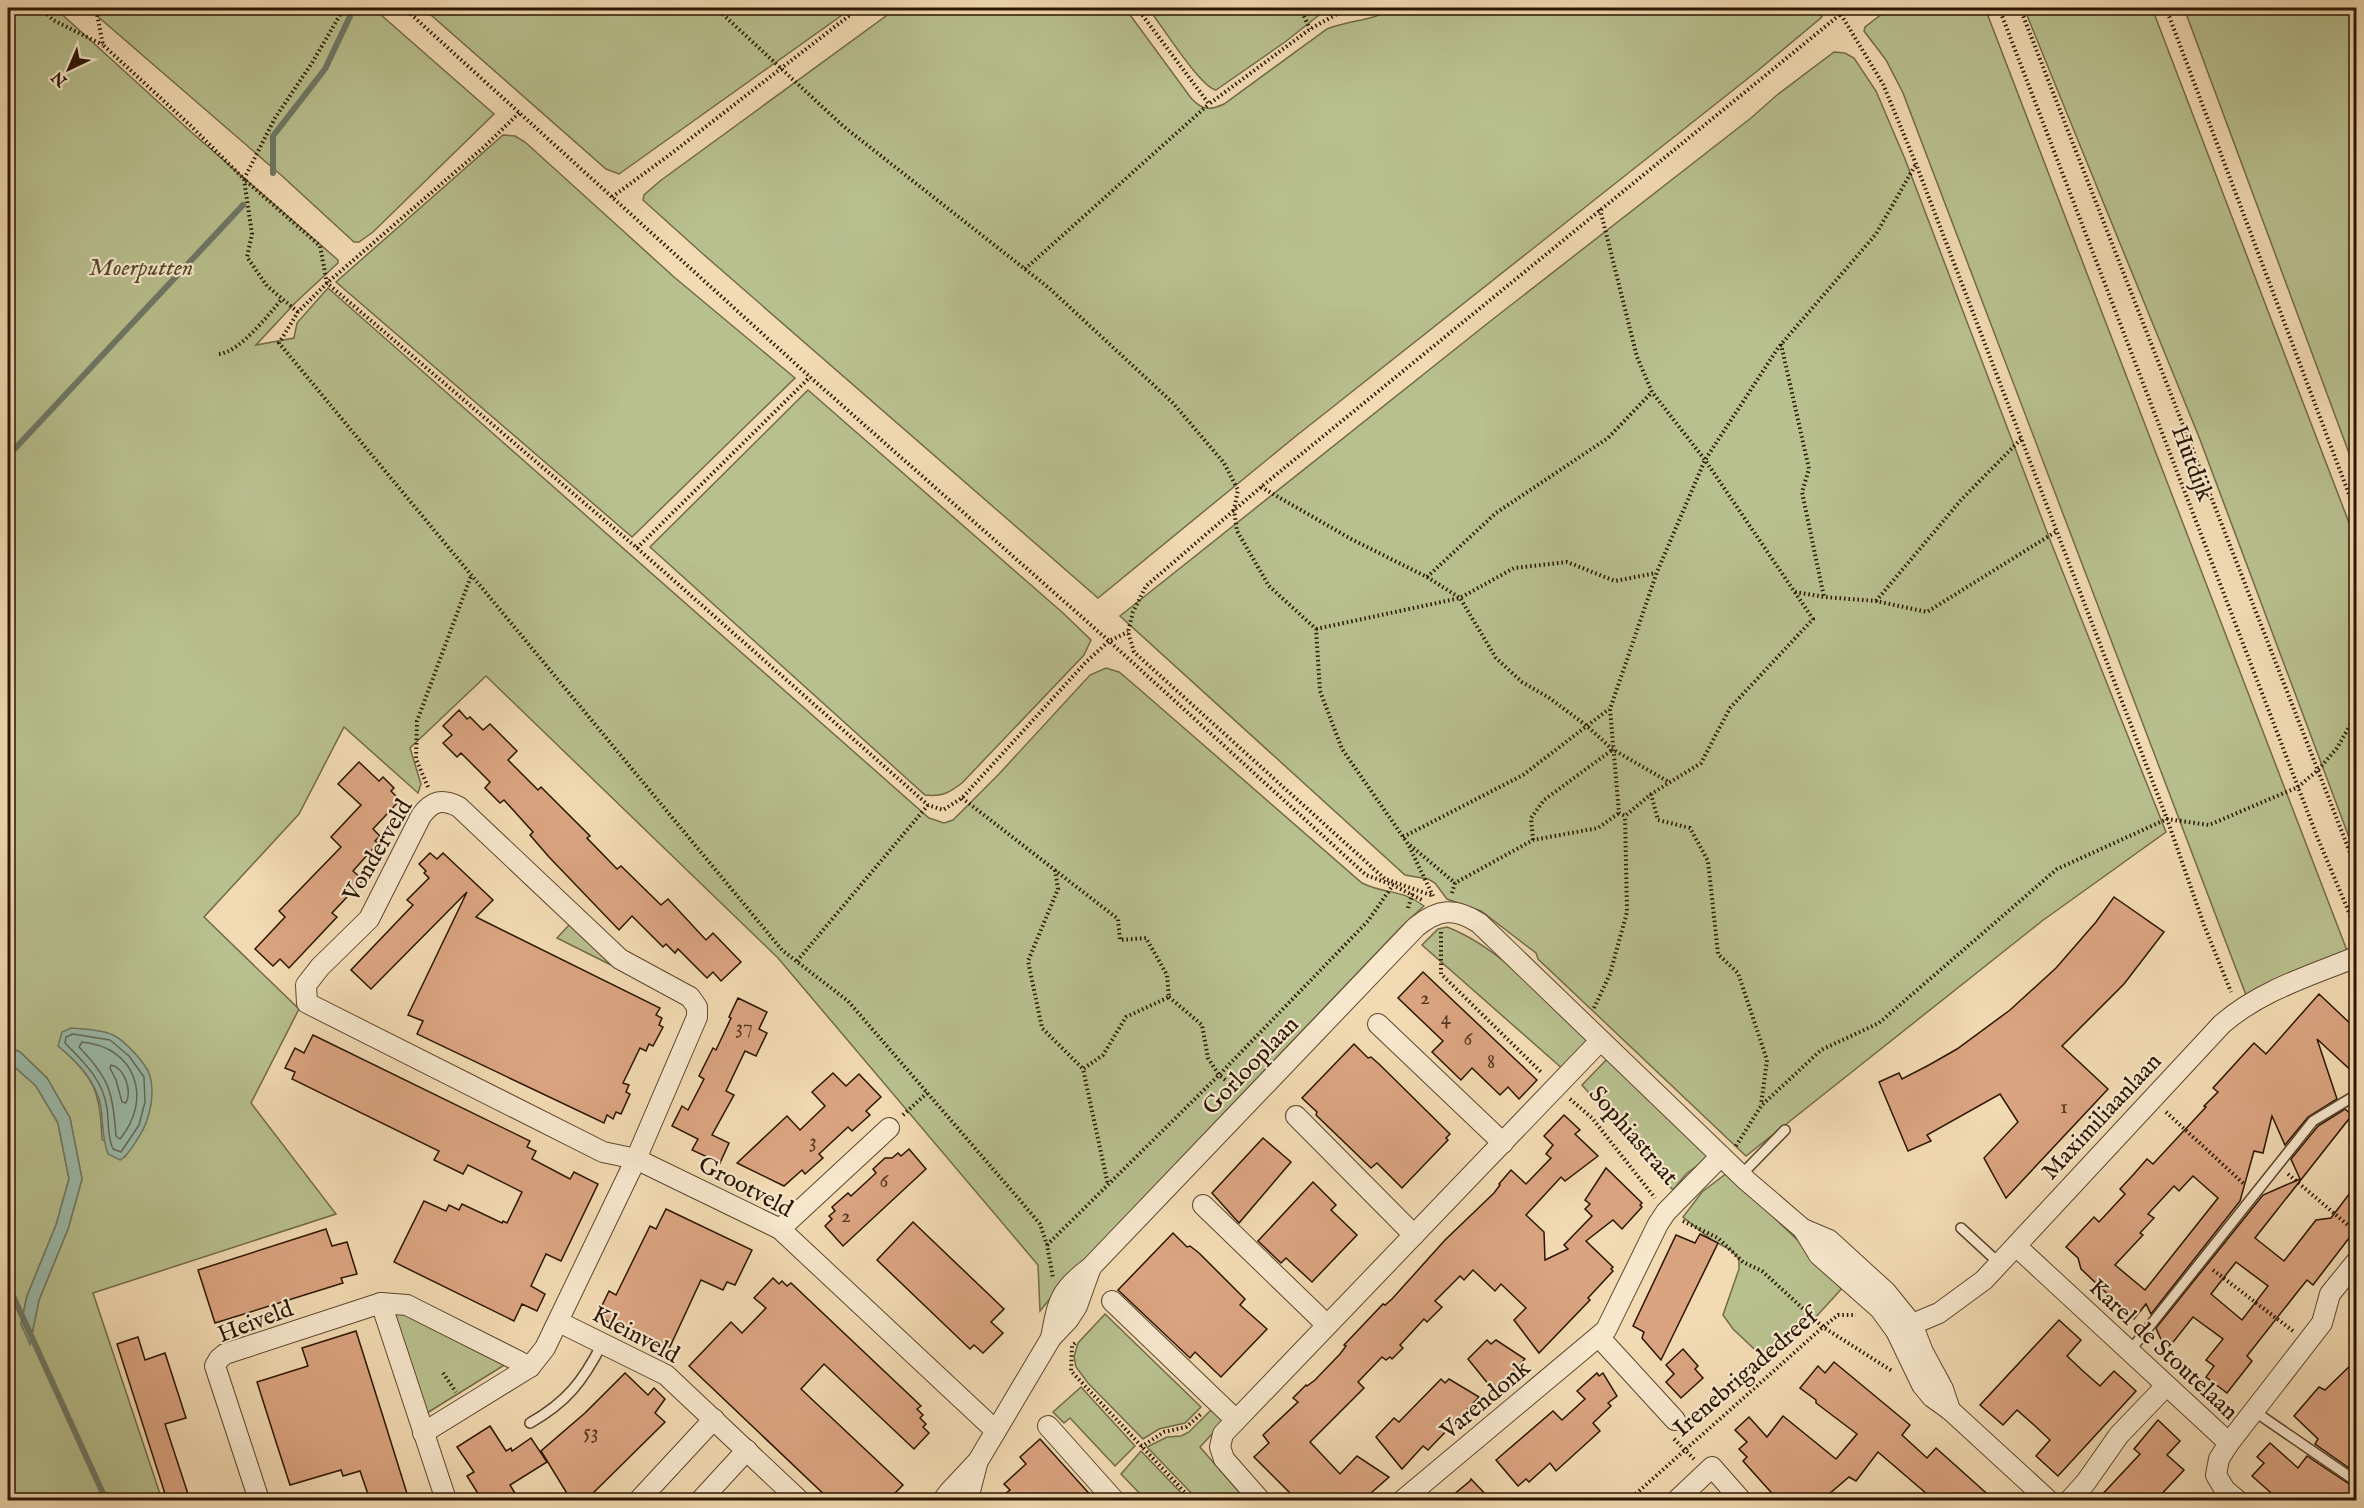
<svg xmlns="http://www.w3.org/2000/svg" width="2364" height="1508" font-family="'IM FELL English',serif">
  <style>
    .green { fill: #b8c08e; stroke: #726b48; stroke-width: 1.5; fill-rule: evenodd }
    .water { fill: #9bbbab; stroke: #6e7967; stroke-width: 1.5 }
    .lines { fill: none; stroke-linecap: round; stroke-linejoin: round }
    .shore { stroke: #636856; stroke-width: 1.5 }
    .stream { stroke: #6e7967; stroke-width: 6 }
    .building { fill: #dba481; stroke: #2b1602; stroke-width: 1.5; fill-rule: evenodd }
    .service-casing { stroke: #5d472e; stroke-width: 12 }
    .minor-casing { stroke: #5d472e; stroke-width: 22 }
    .path { stroke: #2b1602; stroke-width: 4; stroke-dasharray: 1.5 3; stroke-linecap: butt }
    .service { stroke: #f7e7cd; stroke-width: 9 }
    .minor { stroke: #f7e7cd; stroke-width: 20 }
    .labels { text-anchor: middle; stroke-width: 4.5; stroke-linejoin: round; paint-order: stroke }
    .number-label { font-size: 21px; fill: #573a22 }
    .park-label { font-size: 24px; font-style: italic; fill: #55492c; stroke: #f7e7cd }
    .street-label { font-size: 24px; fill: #2b1602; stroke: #f7e7cd }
  </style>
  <rect width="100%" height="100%" fill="#f2dab2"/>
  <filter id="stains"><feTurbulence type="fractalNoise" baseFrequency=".00333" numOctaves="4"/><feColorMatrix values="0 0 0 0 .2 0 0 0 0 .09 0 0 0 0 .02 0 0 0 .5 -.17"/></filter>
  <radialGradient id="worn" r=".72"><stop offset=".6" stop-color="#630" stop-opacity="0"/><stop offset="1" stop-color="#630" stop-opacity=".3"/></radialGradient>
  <g class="green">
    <path d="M8,8h47l134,122 149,130v3l-43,40 -39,42 38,-7 3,-15 31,-35 601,530 15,5 9,-3 46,-46 91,-99 16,-7 13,4 19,16 224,195c24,12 38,5 62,23l-21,19 -338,355 -25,31 -2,-46 -260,-307 -292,-282 -76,72 11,36 -3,9 -74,-66 -45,87 -95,103 95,92 -48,94 85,111 -243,79 69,207h-154v-439l28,25 22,37 11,56 -13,46 -29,71 -6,28 9,19 9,-43 29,-71 14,-50 -12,-61 -23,-40 -27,-26 -12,-5zM58,1046l93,57 -7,24 -19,30 -23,-18c-2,-47 -7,-62 -44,-93z"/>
    <polygon points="88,8 373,8 494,114 373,232 359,242 354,242 281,175"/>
    <polygon points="423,8 852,8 619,174 606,169"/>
    <path d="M897,8h228l66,90c11,12 18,13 33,6l103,-75c22,-9 47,-8 66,-21h419l10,9 -66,55 -460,364 -198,162 -395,-344 -60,-54 1,-5 16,-14z"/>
    <path d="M1148,8h180l-43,34 -69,48c-16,-3 -56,-67 -68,-82z"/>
    <polygon points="1890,8 1985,8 2348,953 2246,995 1903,93 1886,60 1864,31 1865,27"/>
    <polygon points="2024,8 2152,8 2356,541 2356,856 2199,437"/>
    <polygon points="2184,8 2356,8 2356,472"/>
    <polygon points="1834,52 1845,53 1854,58 1876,91 1905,159 2050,540 2166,832 2042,921 1746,1156 1538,959 1536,953 1481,911 1447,899 1435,883 1428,879 1405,875 1120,616 1488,323 1751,118 1777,95"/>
    <polygon points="503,135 515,136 525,142 674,277 795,378 632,537 336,282"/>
    <path d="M808,390l255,223 28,27 -7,15 -122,128c-13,10 -20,14 -37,12l-275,-248z"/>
    <polygon points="570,924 614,965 613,966 557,938"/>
    <path d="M1447,927c55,21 101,76 143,116l-26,27 -142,-125 16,-16z"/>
    <polygon points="1607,1059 1709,1157 1686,1174 1673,1190 1582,1085"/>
    <polygon points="1727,1173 1845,1285 1804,1330 1768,1362 1733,1329 1723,1315 1739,1269 1739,1259 1731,1250 1712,1240 1683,1217 1702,1192"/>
    <polygon points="402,1312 506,1364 427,1413 395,1317 398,1313"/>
    <polygon points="1105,1314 1201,1407 1185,1423 1159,1429 1143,1439 1088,1383 1076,1367 1074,1357 1078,1343"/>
    <polygon points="1081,1387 1135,1446 1115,1466 1070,1418 1064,1423 1053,1412"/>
    <polygon points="1211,1410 1224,1421 1200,1447 1246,1500 1198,1500 1147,1447 1167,1437 1181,1436 1189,1432"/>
    <polygon points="1141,1451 1188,1500 1146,1500 1121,1474"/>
  </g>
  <g class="water">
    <path d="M71,1028c13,1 30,1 42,7 11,5 34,29 37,41 5,18 0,43 -10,59 -6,9 -11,20 -20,25l-12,-6c-6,-16 -5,-30 -7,-47 -5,-26 -23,-45 -43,-61l4,-14z"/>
    <polygon points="8,1047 20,1052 47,1078 70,1118 82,1179 68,1229 39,1300 30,1344 21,1324 27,1296 56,1225 69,1179 58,1123 36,1086 8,1061"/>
  </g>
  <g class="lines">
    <g class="shore">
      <path d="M73,1034l37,6 19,16 15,21 1,25 -6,23 -18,27 -8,-3c-6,-13 -4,-26 -6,-41 -4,-28 -23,-46 -42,-65l1,-6z"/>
      <path d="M82,1042c54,5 71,57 38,97l-4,-3c-3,-43 -6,-57 -37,-89z"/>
      <path d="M111,1065c14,3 21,26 15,38l-4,-1 -6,-22 -6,-12z"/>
    </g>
    <g class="stream">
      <polyline points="273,173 273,136 325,69 354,8"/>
      <polyline points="8,456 243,205"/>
      <polyline points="8,1285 106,1500"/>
    </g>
  </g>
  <g class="building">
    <polygon points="459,710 467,719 470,717 483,730 490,724 517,751 508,760 538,790 541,787 590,836 587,838 617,869 621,866 661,905 668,899 706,940 713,933 741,962 721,981 713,972 707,978 678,949 675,953 666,944 663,947 632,916 619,930 549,857 530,835 533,832 504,800 500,803 485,788 490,782 461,753 457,757 443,743 452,735 443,726"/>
    <polygon points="359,762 379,781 383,777 394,788 391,791 400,800 373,829 380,836 375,841 378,843 353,871 363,880 332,913 337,917 289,968 280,959 273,966 255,949 285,917 279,911 341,847 331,837 361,805 338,784"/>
    <polygon points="430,853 437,859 443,853 493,900 476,917 660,1008 656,1015 662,1018 659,1025 663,1027 653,1046 649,1044 646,1051 640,1048 623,1083 629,1085 626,1092 630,1094 621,1114 616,1112 613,1119 607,1115 604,1123 417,1034 423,1021 408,1015 467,892 371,989 351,970 413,905 407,900 429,878 424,873 426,871 419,864"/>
    <polygon points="2114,897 2164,932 2124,984 2062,1046 2108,1089 2006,1198 1984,1158 2018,1122 2000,1094 1927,1135 1931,1141 1908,1151 1879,1082 1899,1073 1902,1079 1929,1065 1957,1049 2010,1010 2056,968 2096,922"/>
    <polygon points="1423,972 1537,1080 1519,1099 1508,1087 1500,1095 1472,1068 1461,1080 1432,1052 1443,1041 1398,998"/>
    <path d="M2319,994l37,35v46l-39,-36 20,60 -29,18 -23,28 -13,-29 -9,37 -9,-2 -14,50 -89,113 -5,-10 -12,15 -53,-50 -3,-11 -12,-11 28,-30 5,5 26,-28 -5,-5 13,-14 14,-16 6,5 53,-57 -2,-1 14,-14 -5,-4 41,-45 12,11zM2193,1176l25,22 -73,92 -30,-25 28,-30 -3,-2 14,-15 -6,-4 26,-28 5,5z"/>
    <polygon points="738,998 767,1012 759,1029 767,1033 756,1056 745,1051 726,1091 734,1095 712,1135 729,1143 720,1163 692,1150 698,1139 672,1126 682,1106 688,1110 704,1079 699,1076 713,1048 716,1050 731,1018 729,1017"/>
    <polygon points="313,1035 530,1141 527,1147 536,1151 532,1159 570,1179 574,1172 598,1184 561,1261 546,1254 531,1286 545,1294 537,1311 522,1304 514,1321 394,1262 424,1201 446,1211 449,1205 459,1210 462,1204 502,1223 503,1221 507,1223 522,1192 468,1165 463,1174 434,1160 439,1151 292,1079 295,1072 285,1068 295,1048 304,1053"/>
    <polygon points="1354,1044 1368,1058 1371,1057 1379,1064 1450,1134 1446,1138 1448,1140 1402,1188 1377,1163 1371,1168 1316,1115 1317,1112 1302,1098"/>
    <polygon points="833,1073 846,1086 859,1074 881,1097 866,1111 870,1115 852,1131 848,1127 819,1154 823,1158 805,1174 802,1170 784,1186 737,1163 787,1116 800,1130 825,1106 812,1092"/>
    <path d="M2345,1109l7,6 -97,123 29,23 32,-41 15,-2 25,-33v44l-43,56 -6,-5 -12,15 -48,61 5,5 -25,32 -21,-16 8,-11 -8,-6 17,-21 -30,-22 -27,34 -10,-23 107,-133 37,-16 -9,-20 27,-33zM2236,1262l32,24 -26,34 -31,-26z"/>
    <polygon points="1564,1115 1580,1130 1575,1134 1598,1156 1565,1181 1561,1177 1526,1215 1544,1232 1545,1260 1568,1249 1564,1245 1592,1216 1585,1209 1590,1204 1585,1200 1606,1168 1642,1203 1640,1205 1642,1207 1622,1229 1613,1220 1586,1241 1613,1267 1611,1269 1613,1271 1588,1298 1590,1300 1539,1353 1514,1320 1526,1308 1501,1284 1495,1291 1473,1270 1464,1280 1460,1276 1435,1301 1442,1307 1427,1322 1424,1319 1400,1345 1403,1348 1392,1359 1390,1357 1386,1360 1382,1357 1358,1382 1364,1388 1310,1442 1340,1474 1357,1456 1389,1477 1363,1500 1297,1500 1254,1457 1269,1443 1263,1435 1298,1402 1293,1398 1306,1385 1307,1386 1315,1380 1340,1354 1346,1346 1344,1345 1383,1304 1385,1305 1392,1299 1445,1240 1494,1193 1500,1185 1499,1184 1511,1170 1526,1184 1551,1158 1546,1154 1553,1145 1544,1136"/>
    <polygon points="1263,1138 1291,1162 1239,1223 1212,1193"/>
    <polygon points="909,1149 926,1169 843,1246 825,1226 832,1219 829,1216 835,1211 832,1207 848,1193 851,1196 876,1173 873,1169 885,1158 892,1158 898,1153 901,1156"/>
    <polygon points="1313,1182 1336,1205 1331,1210 1357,1235 1312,1282 1286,1258 1281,1263 1258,1241"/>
    <polygon points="666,1209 752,1250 735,1285 727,1282 723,1290 701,1280 668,1351 597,1316 609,1291 616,1295 650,1226 656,1229"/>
    <polygon points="913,1222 1004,1309 991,1322 1003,1333 983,1353 974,1345 970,1349 877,1260"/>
    <polygon points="326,1229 332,1246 347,1242 357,1274 341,1278 343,1283 215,1323 198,1270"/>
    <polygon points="1173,1233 1187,1247 1190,1246 1199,1253 1245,1299 1240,1305 1267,1329 1221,1377 1195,1352 1190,1358 1118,1290"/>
    <polygon points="1700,1234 1718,1243 1661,1360 1642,1338 1644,1332 1633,1326 1676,1235 1695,1243"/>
    <polygon points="773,1278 779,1284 782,1281 787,1286 791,1283 921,1406 917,1409 923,1415 920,1418 926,1424 923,1427 929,1433 914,1449 824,1364 801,1389 903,1485 888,1500 830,1500 689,1366 731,1322 742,1333 766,1308 754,1298"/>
    <polygon points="2059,1320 2081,1340 2067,1356 2083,1371 2100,1386 2114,1371 2136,1391 2058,1476 2036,1456 2050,1440 2034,1425 2017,1410 2003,1425 1980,1405"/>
    <polygon points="356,1331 385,1423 409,1500 370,1500 360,1471 343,1476 341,1470 290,1485 277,1445 257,1382 308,1366 302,1348"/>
    <polygon points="138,1337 145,1360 165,1353 186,1418 165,1424 190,1500 167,1500 117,1344"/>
    <polygon points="1487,1340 1491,1344 1496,1340 1525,1359 1494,1391 1468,1359"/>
    <polygon points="1683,1349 1698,1366 1695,1369 1703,1378 1681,1398 1666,1382 1674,1374 1666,1365"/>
    <polygon points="2356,1360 2356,1443 2349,1468 2315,1444 2318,1439 2294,1416 2319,1387 2325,1390"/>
    <polygon points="1834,1362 1910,1425 1902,1435 1927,1458 1936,1448 1994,1500 1934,1500 1878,1452 1856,1481 1849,1477 1822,1500 1778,1500 1743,1461 1747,1457 1739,1449 1747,1442 1735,1430 1749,1417 1767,1437 1783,1416 1836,1459 1857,1434 1816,1403 1816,1400 1800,1388 1818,1366 1825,1373"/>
    <polygon points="625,1373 648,1395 654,1388 665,1399 655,1413 665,1422 586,1500 571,1500 541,1451 585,1413"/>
    <polygon points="1597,1373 1599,1376 1603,1373 1617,1396 1608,1403 1611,1406 1593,1423 1600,1431 1556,1471 1550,1463 1529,1482 1526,1479 1518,1486 1496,1460 1553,1411 1562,1420 1585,1399 1577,1391"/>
    <polygon points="1441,1379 1445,1383 1449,1379 1479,1397 1428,1450 1423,1446 1402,1469 1376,1437 1394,1418 1399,1422"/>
    <polygon points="2158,1420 2180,1441 2167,1455 2184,1470 2156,1500 2097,1500 2140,1454 2134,1449"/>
    <polygon points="490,1426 506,1451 511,1448 512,1451 531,1438 547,1462 510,1485 519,1500 482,1500 467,1476 474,1472 457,1447"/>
    <polygon points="1040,1439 1076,1479 1095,1500 997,1500 1010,1490 1004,1484 1026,1464 1020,1457"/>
    <polygon points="2270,1443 2298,1468 2307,1456 2349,1484 2356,1490 2356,1500 2279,1500 2252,1476 2264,1463 2257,1457"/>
    <polygon points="1471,1479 1491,1500 1447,1500 1470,1481"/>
  </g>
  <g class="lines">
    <defs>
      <g id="service">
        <polyline points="1741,1175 1785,1130"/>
        <polyline points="1961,1228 2000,1264"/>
        <polyline points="2129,1352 2313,1121 2356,1095"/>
        <polyline points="2254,1411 2350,1477 2356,1470"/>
        <path d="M530,1423c37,-21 53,-42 72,-79"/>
      </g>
      <g id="minor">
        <polyline points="1378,1024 1503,1143"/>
        <polyline points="1296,1116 1414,1235"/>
        <polyline points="1203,1205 1327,1325"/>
        <polyline points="780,1229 889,1128"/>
        <polyline points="1803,1229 1819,1255 1880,1309 1896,1331 1922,1385 1932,1397 1950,1410 2048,1500"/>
        <polyline points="2016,1246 2229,1443 2219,1459 2216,1475 2225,1490 2237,1500"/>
        <polyline points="1112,1301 1236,1420"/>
        <polyline points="381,1303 446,1500"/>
        <polyline points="559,1322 666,1375 799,1500"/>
        <path d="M1896,1331l43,-18 45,-33 238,-256c39,-34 88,-48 134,-67"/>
        <polyline points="1599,1337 1675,1420"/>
        <path d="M1051,1338c7,-38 9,-48 40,-71l325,-340c22,-18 39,-20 63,-4l268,258 56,48 26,11 57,52 26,32 11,28 20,37 7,21"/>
        <polyline points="1048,1426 1114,1500"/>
        <path d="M423,1433l107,-66 15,-19 91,-189 61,-142v-10l-7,-10 -70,-38 -161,-152c-17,-9 -27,-6 -38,9l-52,103 -49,48 -14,18 1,18 296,149 33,7 144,70 215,201"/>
        <polyline points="2229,1443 2322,1323 2330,1294 2356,1262"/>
        <polyline points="259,1500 215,1366 219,1359 225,1354 381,1303 407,1305 530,1367"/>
        <polyline points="639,1500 714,1419"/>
        <polyline points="701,1500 747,1450"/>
        <polyline points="943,1500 949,1492 978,1461 1051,1338 1068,1320 1077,1306 1091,1267"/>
        <polyline points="964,1500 970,1491 977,1464"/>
        <polyline points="1260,1500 1224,1459 1220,1447 1223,1434 1600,1041"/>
        <polyline points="1403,1500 1606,1330 1658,1224 1666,1212 1721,1156"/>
        <polyline points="1677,1500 1712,1467 1741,1500"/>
        <polyline points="2070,1500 2086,1482 2119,1435 2166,1386"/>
      </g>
    </defs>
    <use href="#service" class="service-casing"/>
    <use href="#minor" class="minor-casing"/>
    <g class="path">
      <polyline points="41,8 53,20 103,45"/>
      <polyline points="92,8 97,14 103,45 191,126 244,179 275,118 312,63 344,8"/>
      <polyline points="404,8 810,377 1109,641 1366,875 1393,885 1422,900"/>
      <polyline points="716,8 843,126 1049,288 1173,403 1224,463 1238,490 1234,510 1237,531 1269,586 1316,629 1320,691 1342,749 1408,844 1433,896"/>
      <polyline points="1137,8 1209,104 1310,29 1337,14 1364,8"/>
      <polyline points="1300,8 1310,29"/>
      <polyline points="1835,8 1840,13 1883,84 1916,164 2167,819 2204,925 2231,992"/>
      <polyline points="1999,8 2318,839 2356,929"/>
      <polyline points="2020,8 2356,868"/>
      <polyline points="2166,8 2356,513"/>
      <polyline points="2352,8 2356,17"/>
      <polyline points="519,113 484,147 327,283 298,312 279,343 782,950 848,1001 1018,1198 1040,1224 1047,1245 1053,1278"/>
      <polyline points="612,197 668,156 859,8"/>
      <polyline points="1600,209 1637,357 1652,392 1705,460 1813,619 1730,708 1701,763 1651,794 1625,816 1619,813 1610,709 1657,572 1705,460 1778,348 1876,234 1916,164"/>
      <polyline points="1025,269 1209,104"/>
      <polyline points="298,312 267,286 247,257 252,234 244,179 320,246 327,283 637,548 928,805 943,810 962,798 1086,662 1109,641 1128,632"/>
      <polyline points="1781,344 1809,469 1802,492 1824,597"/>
      <path d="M219,354c21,-2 49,-39 63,-55"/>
      <polyline points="1261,487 1353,540 1427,577 1460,598 1514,568 1567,562 1615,581 1656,573"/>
      <polyline points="637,548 810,377"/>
      <polyline points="1427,577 1496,513 1608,438 1652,392"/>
      <polyline points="1795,592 1824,597 1876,601 1927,612 2057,531"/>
      <polyline points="1876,601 1961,500 2021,439"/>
      <polyline points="1316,629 1460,598 1496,658 1522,682 1548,697 1587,726 1612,749 1669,782"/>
      <polyline points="428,787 416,759 417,721 471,576"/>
      <polyline points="1651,794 1658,820 1690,828 1708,861 1718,954 1738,973 1767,1060 1761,1105"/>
      <polyline points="962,798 1118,919 1120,940 1146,938 1167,975 1169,997 1126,1017 1103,1055 1083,1069 1108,1185"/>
      <polyline points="1403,837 1523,775 1609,709"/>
      <polyline points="1533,840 1531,818 1544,800 1612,750"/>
      <polyline points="1410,845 1455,883"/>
      <polyline points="1055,870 1058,889 1028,961 1042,1028 1083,1069"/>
      <polyline points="1452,893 1455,883 1533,840 1598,828 1619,813"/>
      <polyline points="1431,895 1385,879 1134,652 1128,632 1133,612 1146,586 1261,487 1848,8"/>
      <polyline points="1408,908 1413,892"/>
      <polyline points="1441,932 1441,974 1542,1073"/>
      <polyline points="797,961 928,805"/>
      <polyline points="1169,997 1202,1025 1208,1058 1219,1075 1237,1089"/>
      <polyline points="1594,1008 1610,974 1627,912 1625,816"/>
      <polyline points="1570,1099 1592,1118 1655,1198"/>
      <polyline points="2166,1112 2244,1184"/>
      <polyline points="903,1115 927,1093"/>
      <polyline points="1736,1146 1761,1106 1821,1050 1879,1023 2057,869 2167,819 2209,825 2298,787 2318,770 2337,748 2356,715"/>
      <polyline points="2288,1174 2356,1232"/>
      <polyline points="1683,1221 1718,1238 1743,1262 1762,1271 1823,1327 1892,1371"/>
      <polyline points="1047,1245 1219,1075 1368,921 1393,885"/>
      <polyline points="2213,1270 2293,1331"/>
      <polyline points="1075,1343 1072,1346 1071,1371 1192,1500"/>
      <polyline points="443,1373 456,1392"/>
      <polyline points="1674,1439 1694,1459"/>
      <polyline points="1141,1447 1164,1432 1186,1427 1201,1414"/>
      <polyline points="1629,1500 1823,1327 1838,1315 1856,1315"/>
    </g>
    <use href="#service" class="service"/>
    <use href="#minor" class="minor"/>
  </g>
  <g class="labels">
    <g class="number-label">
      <text x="1425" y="1004">2</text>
      <text x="1446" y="1024">4</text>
      <text x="744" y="1033">37</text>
      <text x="1468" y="1045">6</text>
      <text x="1491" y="1068">8</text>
      <text x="2064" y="1113">1</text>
      <text x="813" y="1147">3</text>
      <text x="884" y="1187">6</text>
      <text x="846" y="1222">2</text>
      <text x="591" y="1438">53</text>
    </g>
    <g class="park-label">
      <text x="141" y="275">Moerputten</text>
    </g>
    <g class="street-label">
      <text transform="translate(2193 463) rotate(69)" y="8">Hutdijk</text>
      <text transform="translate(377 850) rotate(-60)" y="8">Vonderveld</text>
      <text transform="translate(1250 1065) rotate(-46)" y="8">Gorlooplaan</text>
      <text transform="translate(2101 1116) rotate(-47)" y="8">Maximiliaanlaan</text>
      <text transform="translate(1634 1135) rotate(49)" y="8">Sophiastraat</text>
      <text transform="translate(746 1186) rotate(28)" y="8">Grootveld</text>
      <text transform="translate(255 1321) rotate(-21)" y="8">Heiveld</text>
      <text transform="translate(636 1334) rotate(28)" y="8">Kleinveld</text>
      <text transform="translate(2164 1349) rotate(43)" y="8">Karel de Stoutelaan</text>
      <text transform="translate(1745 1372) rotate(-41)" y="8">Irenebrigadedreef</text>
      <text transform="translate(1485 1399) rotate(-40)" y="8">Varendonk</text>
    </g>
  </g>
  <rect width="2364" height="1508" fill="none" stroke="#f2dab2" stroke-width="30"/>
  <rect x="9" y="9" width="2346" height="1490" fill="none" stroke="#2b1602" stroke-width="3"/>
  <rect x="15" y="15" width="2334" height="1478" fill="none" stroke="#2b1602" stroke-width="1.5"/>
  <g transform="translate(69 69) rotate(224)" stroke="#f7e7cd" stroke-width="4.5" paint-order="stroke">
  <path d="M0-4.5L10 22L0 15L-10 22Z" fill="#2b1602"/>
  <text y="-9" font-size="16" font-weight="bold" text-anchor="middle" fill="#2b1602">N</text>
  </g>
  <rect width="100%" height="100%" filter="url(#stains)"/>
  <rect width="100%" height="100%" fill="url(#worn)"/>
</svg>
